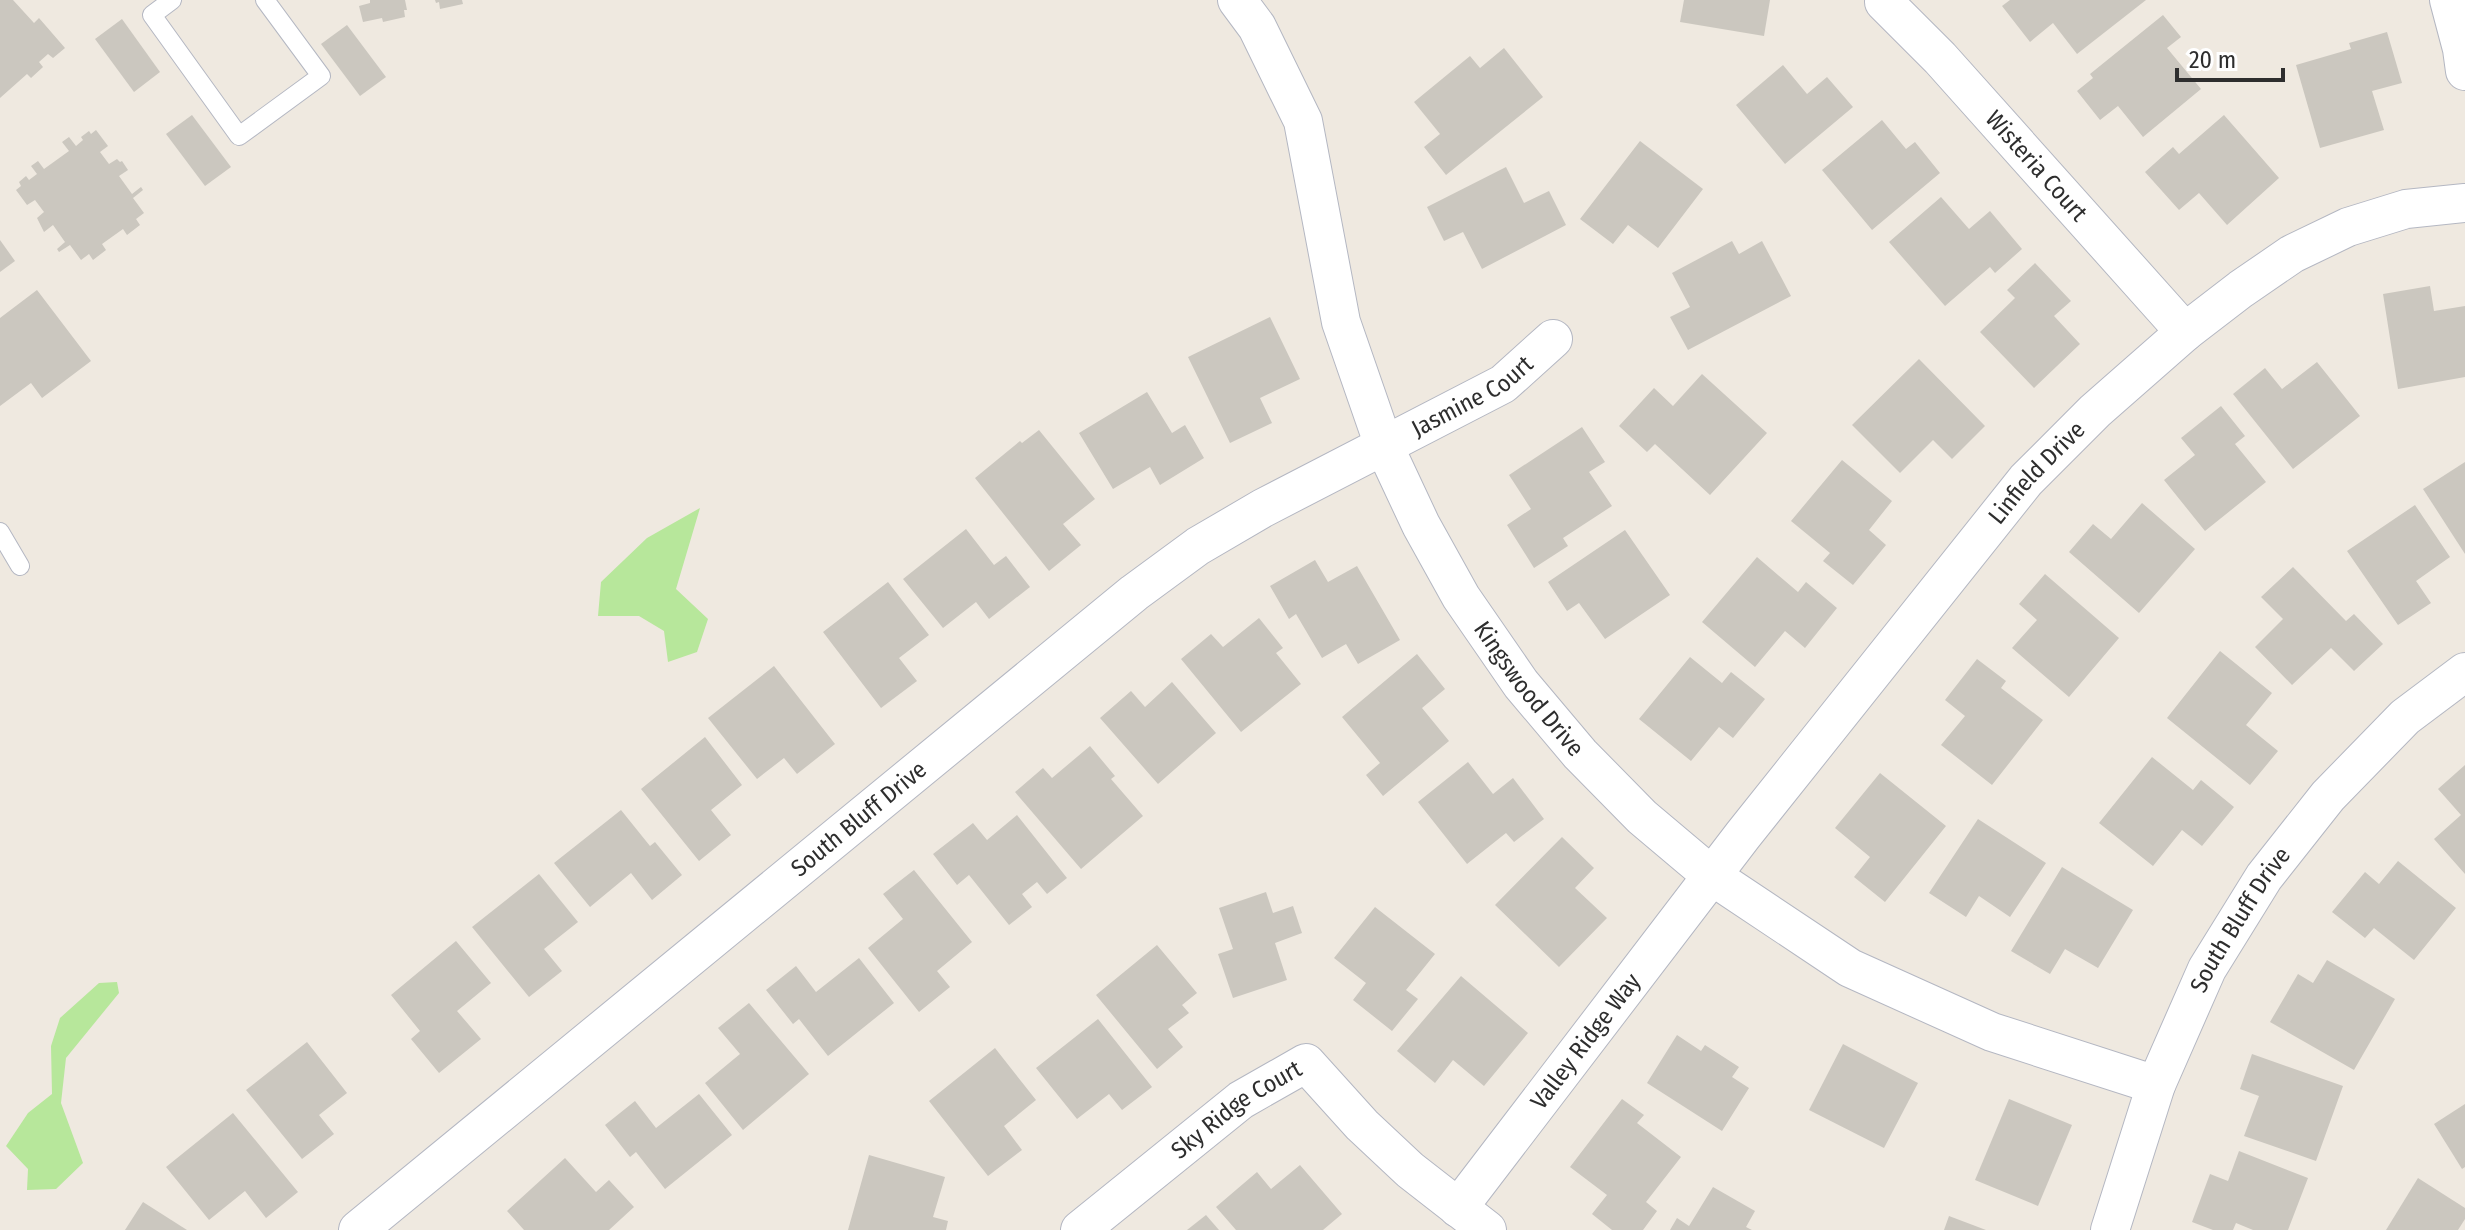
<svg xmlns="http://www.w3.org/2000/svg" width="2465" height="1230" font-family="'Fira Sans Condensed',sans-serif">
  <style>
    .green { fill: #b7e79b }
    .building { fill: #cbc7bf }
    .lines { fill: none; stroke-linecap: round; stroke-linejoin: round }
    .lane-casing { stroke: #b4b7c2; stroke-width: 20 }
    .street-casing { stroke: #b4b7c2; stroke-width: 40 }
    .lane { stroke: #fff; stroke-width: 18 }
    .street { stroke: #fff; stroke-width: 38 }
    .labels { text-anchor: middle; stroke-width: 6; stroke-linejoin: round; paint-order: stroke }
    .street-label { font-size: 24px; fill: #2e2e2e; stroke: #fff }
  </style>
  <rect width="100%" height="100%" fill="#efe9e0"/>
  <g class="green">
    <polygon points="700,508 676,589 708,619 697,652 668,662 664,631 639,616 598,616 601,582 647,538"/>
    <polygon points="117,982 119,993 66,1058 61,1103 83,1163 56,1189 27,1190 28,1169 6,1146 28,1113 52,1094 51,1046 60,1018 99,983"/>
  </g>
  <g class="building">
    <polygon points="0,0 13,0 34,23 39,18 65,48 53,58 48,54 39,62 43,67 31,78 27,74 0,98"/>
    <polygon points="370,0 405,0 407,10 404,10 405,17 383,22 382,18 363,22 359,6 370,3"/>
    <polygon points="435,0 462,0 463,4 440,9 439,2 436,3"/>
    <polygon points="1684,0 1770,0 1764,36 1680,22"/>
    <polygon points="2010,0 2146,0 2077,54 2053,23 2030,42 2002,6"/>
    <polygon points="2163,15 2181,37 2167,48 2201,89 2143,137 2118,106 2100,120 2077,91 2093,78 2090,74"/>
    <polygon points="122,19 160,72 134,92 95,39"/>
    <polygon points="347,25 386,77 360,96 321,44"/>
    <polygon points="2387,32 2402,83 2372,91 2384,130 2320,148 2296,65 2351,49 2349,43"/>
    <polygon points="1504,48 1543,97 1446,175 1424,147 1440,134 1414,102 1470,56 1480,68"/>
    <polygon points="1783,65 1807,94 1827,77 1853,107 1785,164 1736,105"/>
    <polygon points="192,115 231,167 205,186 166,134"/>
    <polygon points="2224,115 2279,178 2227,225 2199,193 2179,210 2145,172 2173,147 2179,154"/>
    <polygon points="1882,120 1906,149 1915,142 1940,173 1872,230 1822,170"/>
    <polygon points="96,130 108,146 100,152 109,164 117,159 120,162 122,161 128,170 119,176 132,194 141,187 143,190 133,198 144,213 136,219 140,225 127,235 123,229 102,244 106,250 93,260 89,254 81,260 70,245 59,252 57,249 65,242 53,225 44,232 37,218 44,212 35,200 27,205 16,190 21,186 19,182 26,176 29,180 37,174 31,166 38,161 44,169 69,151 62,142 69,137 76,146 83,140 81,137 89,131 91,134"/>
    <polygon points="1640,141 1703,189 1658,248 1628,225 1613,244 1580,219"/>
    <polygon points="1506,167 1524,203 1549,191 1566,225 1482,269 1463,232 1444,241 1427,207"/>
    <polygon points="1941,197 1969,229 1990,211 2022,249 1995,273 1990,267 1945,306 1889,242"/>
    <polygon points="0,240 15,261 0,272"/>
    <polygon points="1732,241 1739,254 1762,241 1791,296 1688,350 1670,317 1690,307 1672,273"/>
    <polygon points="2035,263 2071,301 2054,316 2080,344 2034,388 1980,332 2015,298 2007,290"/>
    <polygon points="2430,286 2434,311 2465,306 2465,377 2398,389 2383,294"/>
    <polygon points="37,290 91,361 42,398 31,383 0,406 0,318"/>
    <polygon points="1270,317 1300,379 1260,398 1272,423 1230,443 1188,357"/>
    <polygon points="1919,359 1985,426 1952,459 1933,440 1900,473 1852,425"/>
    <polygon points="2317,362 2360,416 2293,469 2233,394 2265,368 2282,389"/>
    <polygon points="1702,374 1767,433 1710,495 1655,444 1647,452 1619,426 1654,388 1673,406"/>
    <polygon points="1147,392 1172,433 1185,425 1204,458 1160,485 1150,467 1113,489 1079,433"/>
    <polygon points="2221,406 2245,436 2235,444 2266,482 2205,531 2164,480 2195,455 2181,438"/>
    <polygon points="1582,427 1605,462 1589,472 1612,506 1563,538 1568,546 1534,568 1507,525 1531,509 1509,475"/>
    <polygon points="1039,430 1095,499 1063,524 1081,545 1049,571 975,478 1020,441 1022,443"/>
    <polygon points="1842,460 1892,501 1869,530 1886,545 1853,585 1823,561 1830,553 1791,521"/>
    <polygon points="2465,462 2465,554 2423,489"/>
    <polygon points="2142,503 2195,549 2139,613 2069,552 2093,524 2111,539"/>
    <polygon points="2415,505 2450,557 2416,581 2431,603 2398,625 2347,551"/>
    <polygon points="966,529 994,565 1006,556 1030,587 989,619 976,602 943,628 903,579"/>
    <polygon points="1625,530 1670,595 1605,639 1579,603 1567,611 1548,582"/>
    <polygon points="1757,557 1798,592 1806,582 1837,608 1805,648 1785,631 1755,667 1702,622"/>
    <polygon points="1315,560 1328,582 1357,566 1400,640 1358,664 1346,644 1322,658 1296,614 1289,619 1270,586"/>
    <polygon points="2293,567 2346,621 2354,614 2383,644 2354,671 2331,648 2292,685 2255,647 2283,619 2261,597"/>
    <polygon points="2045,574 2119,638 2069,697 2012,648 2037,620 2019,604"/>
    <polygon points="888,582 929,635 899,658 917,681 881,708 823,632"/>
    <polygon points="1259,618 1283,648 1276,653 1301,684 1241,732 1181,659 1211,634 1223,647"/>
    <polygon points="2220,651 2272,693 2246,725 2278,751 2250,785 2167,718"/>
    <polygon points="1417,654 1445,689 1422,708 1449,741 1383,796 1366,775 1380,763 1342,717"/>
    <polygon points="1690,657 1722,683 1731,672 1765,699 1733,738 1719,727 1691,761 1639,719"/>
    <polygon points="1977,659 2006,681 2001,688 2043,720 1992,785 1941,745 1965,716 1945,700"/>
    <polygon points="774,666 835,744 797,774 784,758 757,779 708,718"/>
    <polygon points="1172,682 1216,733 1158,784 1100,718 1131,691 1145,707"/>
    <polygon points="705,737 742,785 711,810 731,835 699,861 641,789"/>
    <polygon points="1090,746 1115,776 1111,779 1143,816 1081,869 1015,792 1043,768 1052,778"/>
    <polygon points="2152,757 2193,790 2201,780 2234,807 2202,846 2182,830 2153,866 2099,823"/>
    <polygon points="1468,762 1493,794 1513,778 1544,819 1514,842 1506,833 1467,864 1418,802"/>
    <polygon points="2465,765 2465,874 2434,839 2461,815 2438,789"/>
    <polygon points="1880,773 1946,826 1885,902 1854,877 1870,857 1835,828"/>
    <polygon points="621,810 650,846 655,842 682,875 652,900 631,873 590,907 554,863"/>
    <polygon points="1017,815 1067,878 1047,894 1037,882 1022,894 1032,907 1009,925 969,875 957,885 933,854 973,823 987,840"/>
    <polygon points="1978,819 2046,863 2010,917 1979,896 1966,917 1929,893"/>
    <polygon points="1562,837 1594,868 1575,888 1607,918 1559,967 1495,905"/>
    <polygon points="2398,861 2456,908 2414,960 2374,928 2365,938 2332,912 2365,872 2379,884"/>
    <polygon points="2062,867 2133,910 2098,968 2065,949 2050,974 2011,951"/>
    <polygon points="914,870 972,942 937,971 950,987 919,1012 868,948 903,919 883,894"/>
    <polygon points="539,874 578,922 544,949 562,971 529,997 472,927"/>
    <polygon points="1266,892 1273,913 1293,906 1302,933 1275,943 1287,980 1233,998 1218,954 1233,949 1219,908"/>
    <polygon points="1375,907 1435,954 1406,990 1418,999 1392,1031 1353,1000 1366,983 1334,958"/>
    <polygon points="456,941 491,983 457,1011 481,1039 439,1073 411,1039 420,1031 391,995"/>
    <polygon points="1157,945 1197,993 1182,1005 1189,1013 1168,1029 1183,1047 1157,1069 1096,995"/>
    <polygon points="859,958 894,1003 828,1056 799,1019 793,1024 766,990 796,966 816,992"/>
    <polygon points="2327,960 2395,999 2354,1070 2270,1022 2298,974 2313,983"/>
    <polygon points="1461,976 1528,1033 1484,1086 1453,1060 1435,1083 1397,1051"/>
    <polygon points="749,1003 809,1074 743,1130 705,1083 740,1054 718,1028"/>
    <polygon points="1098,1019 1152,1087 1122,1110 1109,1094 1077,1119 1036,1068"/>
    <polygon points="1677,1035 1701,1051 1705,1045 1739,1067 1732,1077 1749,1088 1722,1131 1647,1083"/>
    <polygon points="307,1042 347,1093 319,1115 334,1134 302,1159 246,1090"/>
    <polygon points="1843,1044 1918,1083 1884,1148 1809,1110"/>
    <polygon points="995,1048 1036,1100 1004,1126 1022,1150 988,1176 929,1101"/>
    <polygon points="2252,1054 2343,1086 2316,1161 2244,1136 2259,1096 2240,1089"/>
    <polygon points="699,1094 732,1135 665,1189 636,1152 630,1157 605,1125 635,1101 656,1128"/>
    <polygon points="1622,1099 1644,1115 1637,1123 1681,1157 1646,1202 1657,1211 1643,1230 1612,1230 1592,1214 1607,1195 1570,1167"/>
    <polygon points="2009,1099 2072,1125 2038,1206 1975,1180"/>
    <polygon points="2465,1104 2465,1167 2462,1169 2434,1124"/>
    <polygon points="233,1113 298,1192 266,1218 245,1191 209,1220 166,1167"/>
    <polygon points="2239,1151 2308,1178 2288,1230 2253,1230 2236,1223 2233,1230 2213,1230 2192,1222 2210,1174 2228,1181"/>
    <polygon points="869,1155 945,1177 933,1217 948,1221 946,1230 848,1230"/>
    <polygon points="565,1158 596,1192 609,1180 634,1207 609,1230 524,1230 507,1211"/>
    <polygon points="1300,1165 1342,1214 1323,1230 1236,1230 1216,1207 1257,1172 1271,1189"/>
    <polygon points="2418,1178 2465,1208 2465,1219 2458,1230 2386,1230"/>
    <polygon points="1713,1187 1755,1211 1746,1227 1752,1230 1670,1230 1677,1218 1689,1226"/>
    <polygon points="143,1202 187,1230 125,1230"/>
    <polygon points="1206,1215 1219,1230 1187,1230"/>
    <polygon points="1949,1216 1986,1230 1944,1230"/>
  </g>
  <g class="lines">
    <defs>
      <g id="lane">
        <polyline points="172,0 152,15 239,136 321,76 265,0"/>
        <polyline points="0,532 20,566"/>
      </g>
      <g id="street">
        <path id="s1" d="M1237,0l20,27 46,94 38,201 43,124 37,79 40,72 60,87 59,70 62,63 70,59 138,92 142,64 164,53"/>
        <polyline points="2449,0 2462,49 2465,71"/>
        <path id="s2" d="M1884,2l56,56 245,274"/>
        <path id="s3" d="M1458,1208l285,-373 283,-355 69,-69 90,-79 56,-43 51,-35 56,-27 58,-18 59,-6"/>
        <path id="s4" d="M358,1230l776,-637 64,-47 65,-38 240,-124 50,-45"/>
        <path id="s5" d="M1080,1230l161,-130 65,-37 56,62 48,45 77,60"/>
        <path id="s6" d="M2110,1230l46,-145 51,-116 57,-92 64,-81 77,-79 60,-45"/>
      </g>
    </defs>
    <use href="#lane" class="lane-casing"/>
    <use href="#street" class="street-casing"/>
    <use href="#lane" class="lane"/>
    <use href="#street" class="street"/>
  </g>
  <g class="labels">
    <g class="street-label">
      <text dy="8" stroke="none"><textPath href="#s2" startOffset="224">Wisteria Court</textPath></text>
      <text dy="8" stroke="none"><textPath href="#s4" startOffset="1396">Jasmine Court</textPath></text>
      <text dy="8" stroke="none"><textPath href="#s3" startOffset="936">Linfield Drive</textPath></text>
      <text dy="8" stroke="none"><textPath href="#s1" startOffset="758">Kingswood Drive</textPath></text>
      <text dy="8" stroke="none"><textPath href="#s4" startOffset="648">South Bluff Drive</textPath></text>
      <text dy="8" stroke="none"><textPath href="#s6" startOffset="338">South Bluff Drive</textPath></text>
      <text dy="8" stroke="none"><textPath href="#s3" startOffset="210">Valley Ridge Way</textPath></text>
      <text dy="8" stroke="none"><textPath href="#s5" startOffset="198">Sky Ridge Court</textPath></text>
    </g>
  </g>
  <path d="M2177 68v12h106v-12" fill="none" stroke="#2e2e2e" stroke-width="4"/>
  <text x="2189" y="68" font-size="24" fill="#2e2e2e" stroke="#ffffff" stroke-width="6" paint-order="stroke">20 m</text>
</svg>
